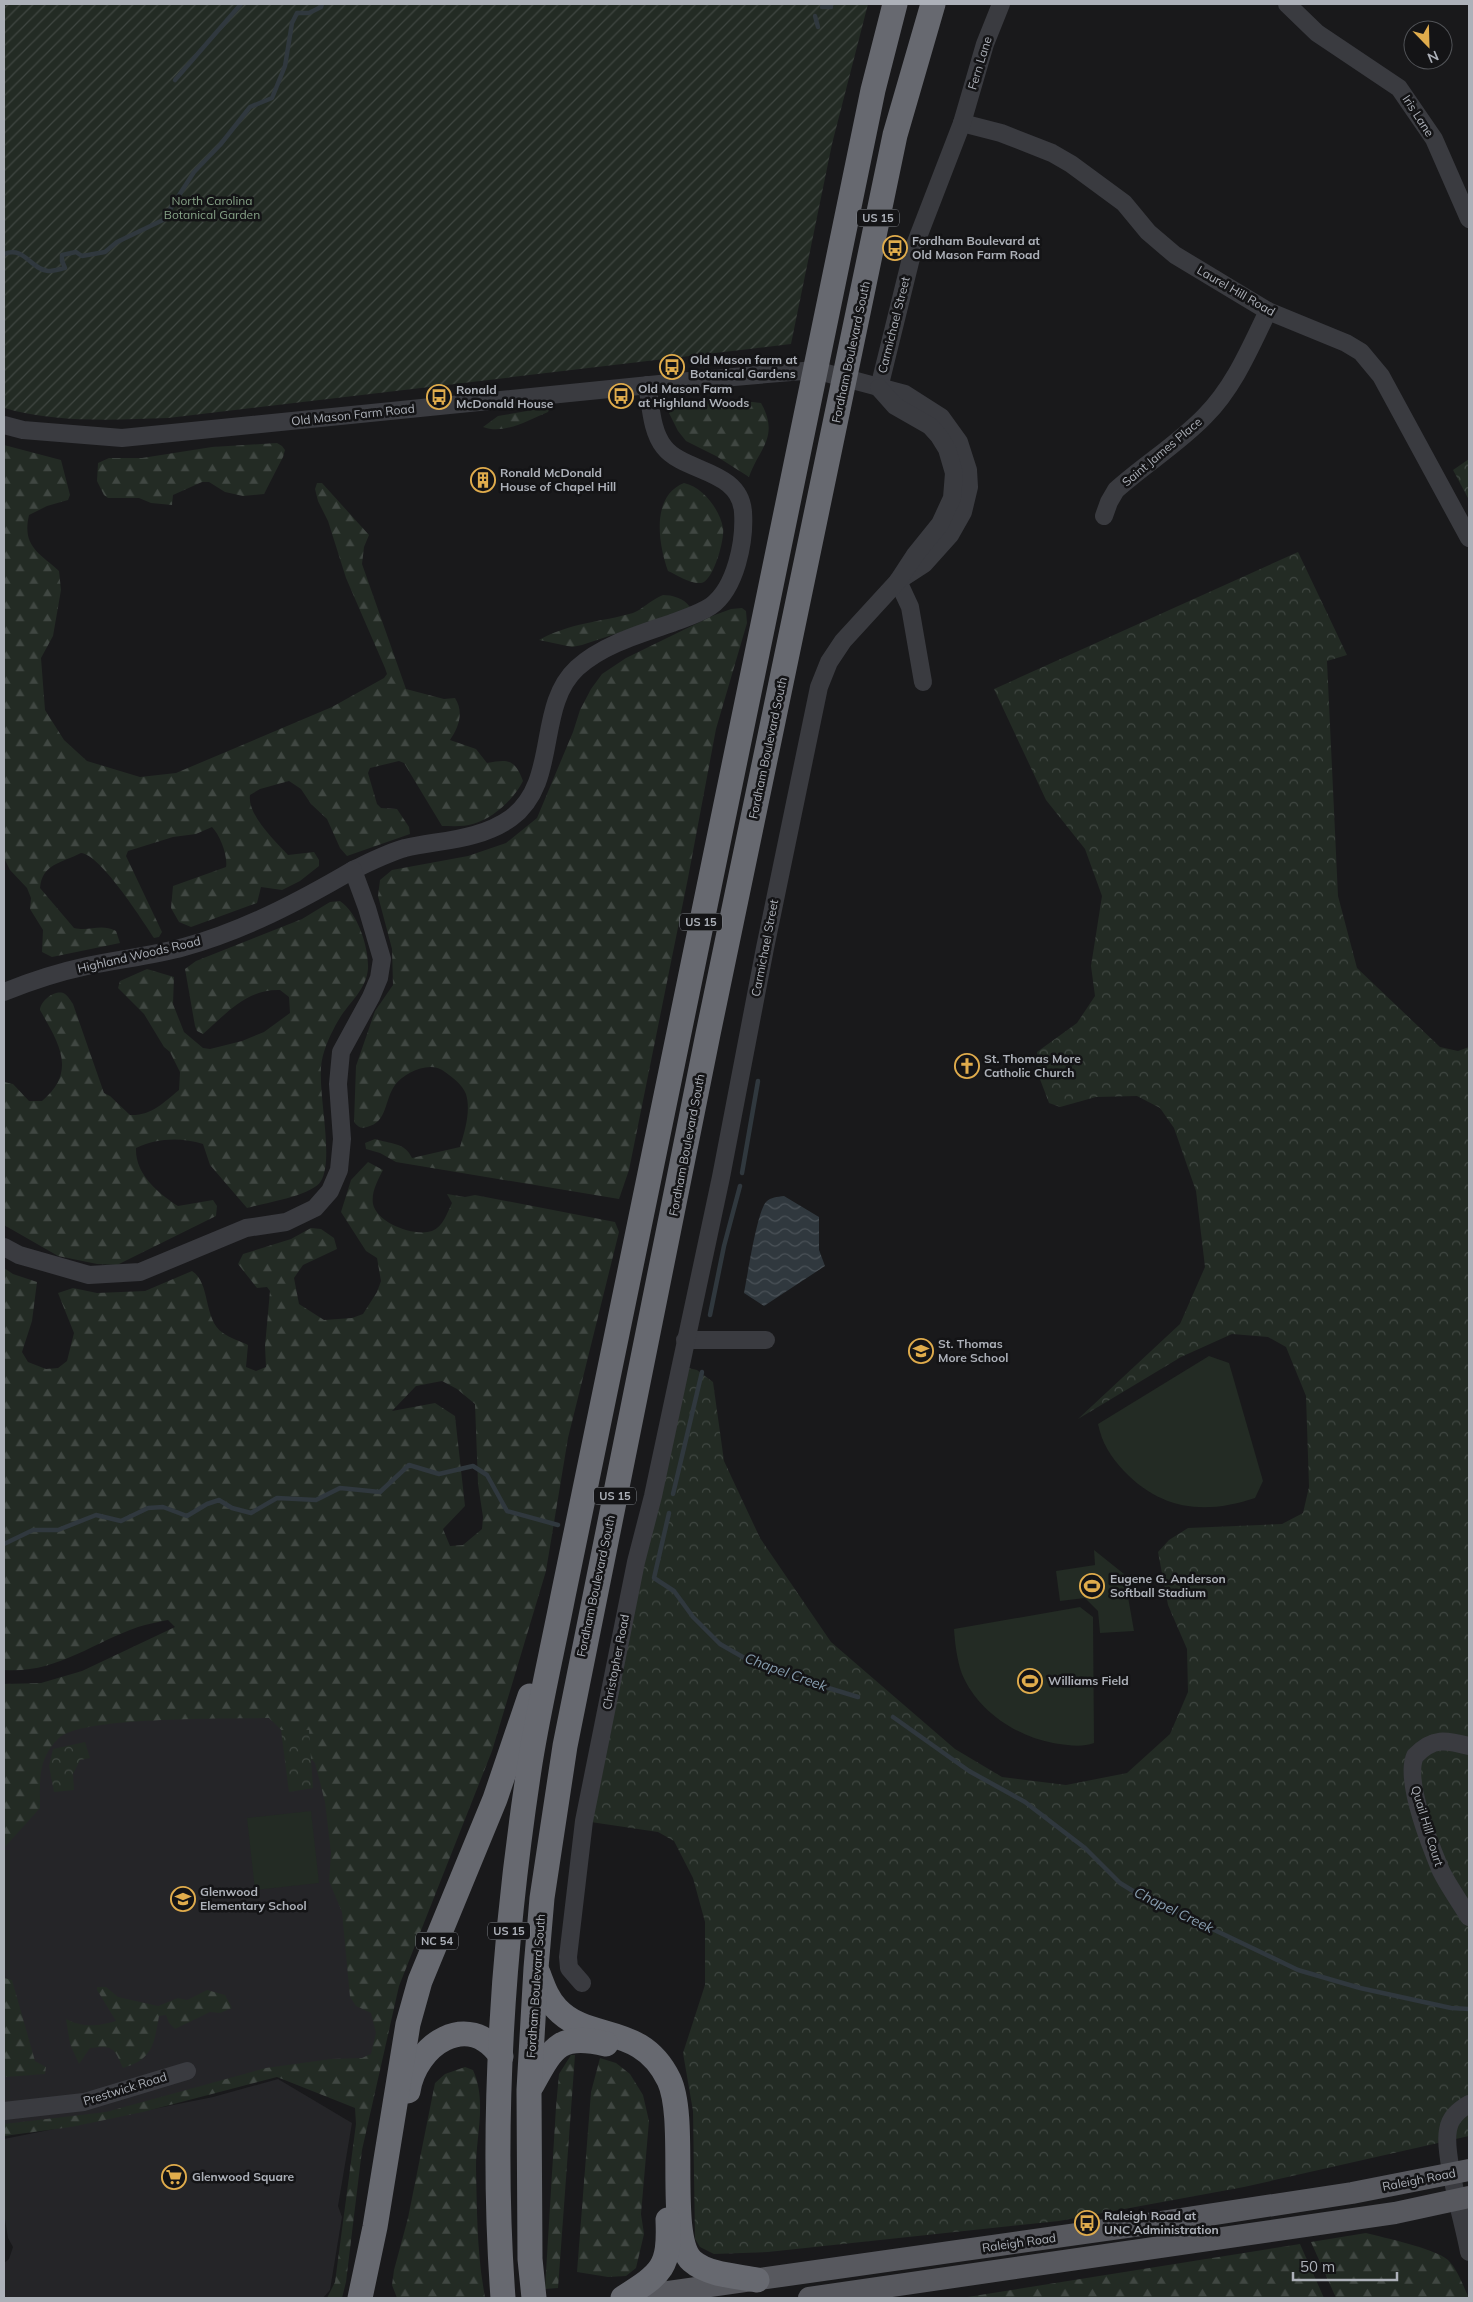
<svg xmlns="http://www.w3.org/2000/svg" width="1473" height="2302" font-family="Mulish,sans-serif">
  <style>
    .built { fill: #252528 }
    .forest { fill: url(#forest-firs); fill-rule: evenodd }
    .park { fill: url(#park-crowns) }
    .garden { fill: url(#garden-furrows) }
    .pitch { fill: #232b24 }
    .water { fill: url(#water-waves) }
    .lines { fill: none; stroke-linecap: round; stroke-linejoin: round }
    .stream { stroke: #30383e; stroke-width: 4.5 }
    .minor { stroke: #3a3b40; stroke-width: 18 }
    .major { stroke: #57585e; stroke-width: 22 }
    .highway { stroke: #676970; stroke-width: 25 }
    .labels { text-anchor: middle; stroke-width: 5; stroke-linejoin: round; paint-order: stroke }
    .shield { fill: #141416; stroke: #7f8288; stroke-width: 1 }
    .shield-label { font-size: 11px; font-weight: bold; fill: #adb1b9 }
    .street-label { font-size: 12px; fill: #adb1b9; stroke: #141416 }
    .park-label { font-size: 12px; fill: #86a287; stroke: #141416 }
    .poi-label { font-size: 12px; font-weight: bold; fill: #adb1b9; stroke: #141416; text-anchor: start }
    .water-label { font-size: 14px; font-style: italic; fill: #889eb0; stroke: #141416 }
  </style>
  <defs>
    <pattern id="forest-firs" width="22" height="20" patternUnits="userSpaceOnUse" patternTransform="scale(1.25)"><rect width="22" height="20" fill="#232b24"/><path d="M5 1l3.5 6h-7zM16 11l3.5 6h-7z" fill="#404742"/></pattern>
    <pattern id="park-crowns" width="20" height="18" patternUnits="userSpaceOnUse" patternTransform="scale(1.25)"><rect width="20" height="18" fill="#232b24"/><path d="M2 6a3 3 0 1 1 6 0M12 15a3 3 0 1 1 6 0" fill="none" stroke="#404742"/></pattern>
    <pattern id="garden-furrows" width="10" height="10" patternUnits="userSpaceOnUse" patternTransform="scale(1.25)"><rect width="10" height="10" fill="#232b24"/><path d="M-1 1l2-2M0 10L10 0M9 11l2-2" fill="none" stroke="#404742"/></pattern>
    <pattern id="water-waves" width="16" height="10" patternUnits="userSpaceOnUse" patternTransform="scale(1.25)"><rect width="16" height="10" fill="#30383e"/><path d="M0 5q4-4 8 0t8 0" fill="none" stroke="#4b5258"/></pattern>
  </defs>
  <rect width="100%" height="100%" fill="#19191b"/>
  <g class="built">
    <polygon points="329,1694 382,2026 371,2072 257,2073 100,2116 4,2126 4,1772 36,1708"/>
    <polygon points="278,2079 352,2123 338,2206 342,2217 330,2290 323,2298 4,2298 4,2263 9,2259 13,2247 8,2238 4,2213 4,2139 213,2097"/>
  </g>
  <g class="forest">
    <path d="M727,399l34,4c19,34 -2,45 -12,74l-33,-21 -30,-15 -8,-10 -9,-18c12,-14 41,-12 58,-14z"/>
    <path d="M550,407l-2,5c-19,8 -44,23 -65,15l15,-11z"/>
    <polygon points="277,443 282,446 285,450 283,457 264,494 243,496 225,492 209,482 202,482 173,495 172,505 151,503 139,498 108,498 104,495 97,481 98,463 109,458 142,458 212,447"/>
    <path d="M4,445l57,15 9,35 -2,5 -21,6 -18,9c-7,31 9,37 30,56l2,19 -8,46 -12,22 4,52 19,30 23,21 53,16 36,-4 156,-66 52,-29 3,-4 -2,-6 -39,-90 -18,-57 -10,-20 -3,-12 2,-6h5l47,52 -5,12 -2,17 44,125 38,10 11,-1c9,14 4,29 -5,42l26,9 11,14c21,-4 28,-4 36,18 -9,18 -29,37 -50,43 -9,3 -21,2 -31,2l-38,-63 -5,-2 -29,7 -2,5 9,31 4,4 16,1 12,18 1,7 -63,22 -7,-8 -13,-29 -16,-15 -10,-15 -12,-8 -29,8 -10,6c-3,20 26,47 38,60l26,-3 5,8v6l-19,15 -18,9 -21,-3 -4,16 -66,24 -12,-5 -8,-14 2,-22 53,-19c2,-11 -6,-32 -14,-40l-16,7 -23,3 -45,14 -2,5 36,76 -3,5 -5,1c-11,-17 -54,-84 -73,-85 -20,10 -39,11 -41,35l34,40c16,4 26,-5 42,3l4,12 -68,14 -10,-5 1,-22 -13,-21 1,-11 -4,-10 -17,-18 -6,-12z"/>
    <path d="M684,483c19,4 36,27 39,45 2,11 -10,54 -22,55 -11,1 -24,-8 -33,-12 -10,-28 -17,-75 16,-88z"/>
    <path d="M663,595c9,0 21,3 27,12l-3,3 -105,35 -10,2 -33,-7c30,-17 62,-18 94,-27 8,-3 18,-13 30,-18z"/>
    <path d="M742,608l4,3 1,12 -31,106 -28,149 -59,292 -10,29 -223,-37 -16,-9 -14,-4 -1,-6 10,-4c15,5 30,3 37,19l48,-11c5,-17 11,-36 6,-53 -4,-10 -13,-16 -21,-22 -14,-12 -40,0 -50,13 -11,15 -7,37 -28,42 -6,2 -9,0 -13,-5l2,-56 19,-55 18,-26 -1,-36 -14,-53 2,-16 12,-10 76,-14 38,-13 31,-25 36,-86 7,-22 11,-21 11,-15 24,-16 86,-42 19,-7z"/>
    <path d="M340,901c18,12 29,47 28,68 -2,22 -20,34 -30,52 -6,10 -14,27 -16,39 -6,28 13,97 -1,121 -9,15 -57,22 -74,27l-37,-43 -7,-21c-22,-7 -46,-6 -67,4 -1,26 22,45 42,58l35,-6 4,6 -1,10 -99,49 -20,-1 -39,-8 -54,-31v-143l9,2 16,17h13c36,-30 16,-59 -2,-91 0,-9 16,-22 25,-16 3,2 6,7 8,10l31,89 6,3 20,19c21,1 33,-12 49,-25l1,-18 -10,-20 -6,-5 -20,-33 -26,-26 2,-7 27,-12 27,8 -1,27 11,28 19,16 7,1 32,-8 22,-9 26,-19 -1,-16 -9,-7c-34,-1 -54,24 -77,44l-6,-3 -2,-5 -10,-57 11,-8 106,-42 28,-17z"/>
    <path d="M368,1162l15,8c-5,10 -12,22 -10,34 4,19 41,33 59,27 11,-4 15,-18 20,-28l-5,-9 18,3 10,-2 140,27 4,10 -51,206 -22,133 -54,180 -93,235 -37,164 -16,132 -4,16h-15l8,-16 21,-158 -1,-16 -78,-31 -134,35 -72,15 -67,9v-12l102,-12 160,-44 65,-9 31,-1 9,-4 5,-21 -5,-20 -15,-7 -6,-9 -8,-85 -13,-31 2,-28 -6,-51 -10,-39 -46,-45c-38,1 -187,-2 -210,20 -22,21 -19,43 -19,70l-36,40v-164l37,-1 41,-12 93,-44 -7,-7c-10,2 -21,4 -30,7 -46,16 -83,47 -134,43v-402l9,6 24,8 -5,39 -10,31 6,10 18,7 12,-1 9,-7 7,-28 -16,-40 15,-5 24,5 48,-2 47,-20c19,12 11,49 31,62 7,5 17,8 25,12l-2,22 10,4 10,-4 -1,-21 5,-55 -3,-4 -10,1 -19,-24 5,-10 48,-15 20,-11 10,1 13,9 3,11 -34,16 -9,13 5,26 25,16 28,-2 11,-4 14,-22 4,-11 -4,-23 -11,-7 -25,-39 10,-32zM442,1381l15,8 18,15 3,80 5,33 -1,12 -19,16 -13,1 -7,-17 22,-23 -10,-90 -20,-13 -43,8 24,-25z"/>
    <polygon points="4,1978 12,1980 35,2061 46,2067 45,2074 6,2077 4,2075"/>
    <path d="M97,1987h9l12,10 40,9 20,-8 9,2 20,-10 18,5 7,13 -12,5 -10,-1 -35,17 -6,-6 -3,-8 -7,1c-5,28 -6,43 -36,52 -9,-21 -10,-23 -33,-20l-11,16 -9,-20 -4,-25c18,9 32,7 50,2l-19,-31z"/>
    <polygon points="571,2055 575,2055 558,2288 545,2289 556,2107 559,2074"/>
    <polygon points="600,2058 616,2063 630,2074 643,2095 649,2121 641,2214 644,2234 636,2268 626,2276 608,2277 577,2272 591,2092"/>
    <path d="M465,2067l8,3c14,31 3,65 3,98 1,43 1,87 9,129l-88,1 -5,-13 2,-15 14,-52 27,-135 10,-9z"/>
    <path d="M1366,2233c19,5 68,15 82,27 10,10 15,26 21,38h-133l-25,-56z"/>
    <polygon points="1300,2244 1324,2298 961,2298"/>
  </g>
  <g class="park">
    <polygon points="1469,459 1469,500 1453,470"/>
    <polygon points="1298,552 1347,655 1327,661 1338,896 1357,968 1440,1047 1458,1051 1469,1047 1469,2136 1244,2187 1059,2221 768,2252 714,2254 700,2247 695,2239 693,2111 683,2053 705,1985 705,1922 693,1878 674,1841 658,1832 584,1821 680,1366 697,1370 713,1382 724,1461 760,1538 831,1642 955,1749 1002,1777 1066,1785 1127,1773 1170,1734 1188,1692 1187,1649 1168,1605 1158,1552 1169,1540 1188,1528 1282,1524 1303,1513 1309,1487 1306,1396 1286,1347 1268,1337 1232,1334 1181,1357 1078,1419 1180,1324 1205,1267 1196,1191 1174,1128 1160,1108 1137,1096 1096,1097 1060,1107 1049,1103 1038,1074 1037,1052 1077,1023 1095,996 1091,966 1102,896 1085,849 1046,800 994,689"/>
    <polygon points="281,1730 309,1730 313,1788 289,1792"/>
    <polygon points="85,1742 90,1758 80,1760 73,1774 74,1790 54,1792 49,1766 53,1749"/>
  </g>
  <path class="garden" d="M4,4h864l-36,140 -41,200 -623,74c-54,2 -112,5 -164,-10z"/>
  <g class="pitch">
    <path d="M1209,1356l20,7 34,118 -8,17c-50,17 -94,12 -131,-27 -14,-15 -22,-28 -26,-47z"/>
    <polygon points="1094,1550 1124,1574 1134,1631 1100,1633 1098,1611 1085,1598 1060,1601 1056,1571 1095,1565"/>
    <path d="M1080,1607l13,10 1,126c-13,5 -27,2 -41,0 -38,-7 -76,-33 -91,-69 -5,-14 -7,-30 -8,-45z"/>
    <polygon points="311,1811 319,1883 255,1890 247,1818"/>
  </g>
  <path class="water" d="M784,1196l35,21v33l6,16 -61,40 -20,-13c3,-15 13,-81 22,-91 5,-5 11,-5 18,-6z"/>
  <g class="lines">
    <g class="stream">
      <polyline points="822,7 831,7"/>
      <polyline points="815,16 818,27"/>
      <polyline points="175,80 241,4"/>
      <path d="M4,254c21,-8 26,15 44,17 5,0 12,-2 17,-3l-3,-7v-6l14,-3 6,4 23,-4 12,-10 46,-22 31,-48 26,-27 30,-38 22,-9 13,-32 7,-43 5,-10h12l12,-6 1,-3"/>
      <polyline points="742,1173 758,1081"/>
      <polyline points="710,1315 724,1246 740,1186"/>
      <polyline points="673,1494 702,1372"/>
      <polyline points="669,1513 654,1578 674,1591 693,1617 720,1644 748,1660 789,1676 858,1697"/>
      <polyline points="4,1544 33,1530 58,1530 96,1515 121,1521 148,1508 163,1507 187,1516 207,1504 219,1500 232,1508 251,1513 277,1498 316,1500 340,1488 380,1492 409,1465 439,1474 473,1466 487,1475 507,1511 558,1525"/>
      <polyline points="893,1717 969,1771 1025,1802 1085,1848 1120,1883 1133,1891 1298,1970 1360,1988 1451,2008 1469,2009"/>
    </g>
    <g class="minor">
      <polyline points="1287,4 1317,33 1399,88 1434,139 1469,219"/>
      <polyline points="962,123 1001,133 1052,153 1071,164 1124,203 1148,232 1175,255 1268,311 1346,343 1361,352 1381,376 1469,538"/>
      <polyline points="879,388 913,250 962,123 985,44 1001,4"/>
      <polyline points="4,425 23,430 122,438 699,380 815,370 905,394 941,417 959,442 968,470 969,487 963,512 950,535 924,564 904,577"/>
      <path d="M1104,516l5,-14 7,-12c29,-26 62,-46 89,-74 29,-29 45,-68 63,-105"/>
      <polyline points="898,581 910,607 923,682"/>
      <path d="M353,870c17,-8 34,-17 52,-22 36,-8 75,-8 106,-30 49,-36 24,-111 66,-150 25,-23 63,-34 95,-45 13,-5 27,-9 39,-17 25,-18 34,-65 32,-94 -3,-43 -59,-39 -79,-65 -13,-16 -13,-42 -17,-62"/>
      <path d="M4,992c27,-11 55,-20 83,-26 32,-7 65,-10 97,-19 59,-16 116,-46 169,-77l14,38 15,51 -3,19 -8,19 -30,55 -3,32 4,55 -3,31 -9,21 -15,17 -29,14 -40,6 -106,44 -51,3 -70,-20 -15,-8"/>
      <polyline points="685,1340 766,1340"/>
      <path d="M1469,1746c-23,-6 -36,-9 -54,10 -11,25 16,91 26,115 8,16 19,31 28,46"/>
      <polyline points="582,1983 569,1968 568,1957 584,1821 636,1562 653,1496 721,1177 765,948 819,687 829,662 843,641 898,581 915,555 940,524 952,498 954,473 947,449 939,436 930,426 895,406 879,388"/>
      <path d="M1469,2104c-10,6 -19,13 -21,26 -5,25 16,93 21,122"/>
      <polyline points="4,2111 84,2102 187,2071"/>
    </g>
    <g class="major">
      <polyline points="626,2298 1169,2221 1352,2193 1469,2170"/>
      <polyline points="809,2298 1395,2213 1469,2197"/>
    </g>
    <g class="highway">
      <path d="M538,1973c5,13 9,26 19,36 32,34 84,13 112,71 19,40 -3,158 23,181 16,14 45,15 65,19"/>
      <path d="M532,2085c21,-38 27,-52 74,-41"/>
      <path d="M408,2091c7,-46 60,-82 93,-35"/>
      <polyline points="360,2298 375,2227 408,2024 420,1981 495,1799 530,1696"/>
      <path d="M503,2298c-13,-177 0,-359 27,-535 9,-56 22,-111 33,-167l310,-1506 22,-86"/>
      <polyline points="534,2298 530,2259 529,2090 536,1968 542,1898 565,1746 708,1034 895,135 933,4"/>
      <path d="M623,2298c39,-25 47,-30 45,-78"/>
    </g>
  </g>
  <defs>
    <symbol id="bus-ring" viewBox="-11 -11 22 22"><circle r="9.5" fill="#141416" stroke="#e0ac4c" stroke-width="1.5"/><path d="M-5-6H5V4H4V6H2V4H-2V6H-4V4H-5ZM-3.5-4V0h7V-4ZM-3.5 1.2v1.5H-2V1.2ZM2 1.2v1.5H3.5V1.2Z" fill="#e0ac4c"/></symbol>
    <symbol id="building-ring" viewBox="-11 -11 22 22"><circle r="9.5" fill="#141416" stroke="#e0ac4c" stroke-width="1.5"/><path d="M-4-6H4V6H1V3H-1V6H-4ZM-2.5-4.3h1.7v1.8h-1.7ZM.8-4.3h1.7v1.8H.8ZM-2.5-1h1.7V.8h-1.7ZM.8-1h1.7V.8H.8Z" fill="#e0ac4c"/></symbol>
    <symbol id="church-ring" viewBox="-11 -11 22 22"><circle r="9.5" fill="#141416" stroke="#e0ac4c" stroke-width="1.5"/><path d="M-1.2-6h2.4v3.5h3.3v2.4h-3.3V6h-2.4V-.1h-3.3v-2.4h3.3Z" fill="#e0ac4c"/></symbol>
    <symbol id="school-ring" viewBox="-11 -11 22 22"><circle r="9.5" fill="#141416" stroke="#e0ac4c" stroke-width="1.5"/><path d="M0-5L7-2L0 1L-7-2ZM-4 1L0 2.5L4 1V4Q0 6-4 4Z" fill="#e0ac4c"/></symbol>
    <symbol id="stadium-ring" viewBox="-11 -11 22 22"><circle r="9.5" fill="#141416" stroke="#e0ac4c" stroke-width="1.5"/><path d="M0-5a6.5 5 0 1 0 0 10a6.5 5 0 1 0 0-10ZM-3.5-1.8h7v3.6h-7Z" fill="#e0ac4c"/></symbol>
    <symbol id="supermarket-ring" viewBox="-11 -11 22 22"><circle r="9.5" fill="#141416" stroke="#e0ac4c" stroke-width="1.5"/><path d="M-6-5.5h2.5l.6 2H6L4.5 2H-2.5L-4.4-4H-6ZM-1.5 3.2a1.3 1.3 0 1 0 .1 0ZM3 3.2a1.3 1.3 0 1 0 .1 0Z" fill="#e0ac4c"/></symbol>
  </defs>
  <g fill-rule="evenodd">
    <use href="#bus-ring" x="881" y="234" width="28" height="28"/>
    <use href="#bus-ring" x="658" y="353" width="28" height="28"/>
    <use href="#bus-ring" x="607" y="382" width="28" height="28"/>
    <use href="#bus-ring" x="425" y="383" width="28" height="28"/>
    <use href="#building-ring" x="469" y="466" width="28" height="28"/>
    <use href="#church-ring" x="953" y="1052" width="28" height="28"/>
    <use href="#school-ring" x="907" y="1337" width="28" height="28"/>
    <use href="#stadium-ring" x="1078" y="1572" width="28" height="28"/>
    <use href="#stadium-ring" x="1016" y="1667" width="28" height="28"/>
    <use href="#school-ring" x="169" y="1885" width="28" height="28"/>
    <use href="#supermarket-ring" x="160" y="2163" width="28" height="28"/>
    <use href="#bus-ring" x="1073" y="2209" width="28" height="28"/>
  </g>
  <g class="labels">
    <g class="shield">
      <rect x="857" y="209.5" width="42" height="17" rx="4"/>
      <rect x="680" y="913.5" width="42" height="17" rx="4"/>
      <rect x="594" y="1487.5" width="42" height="17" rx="4"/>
      <rect x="488" y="1922.5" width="42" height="17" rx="4"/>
      <rect x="416" y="1932.5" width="42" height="17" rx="4"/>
    </g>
    <g class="shield-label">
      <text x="878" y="222">US 15</text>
      <text x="701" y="926">US 15</text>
      <text x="615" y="1500">US 15</text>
      <text x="509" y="1935">US 15</text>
      <text x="437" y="1945">NC 54</text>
    </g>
    <g class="street-label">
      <text transform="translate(980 63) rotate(-73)" y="4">Fern Lane</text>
      <text transform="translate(1418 116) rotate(57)" y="4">Iris Lane</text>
      <text transform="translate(1236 291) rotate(30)" y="4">Laurel Hill Road</text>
      <text transform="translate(894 325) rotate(-76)" y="4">Carmichael Street</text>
      <text transform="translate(851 352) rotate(-78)" y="4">Fordham Boulevard South</text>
      <text transform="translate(353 415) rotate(-6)" y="4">Old Mason Farm Road</text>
      <text transform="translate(1162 452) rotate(-40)" y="4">Saint James Place</text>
      <text transform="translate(768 748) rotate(-78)" y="4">Fordham Boulevard South</text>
      <text transform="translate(765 948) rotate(-79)" y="4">Carmichael Street</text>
      <text transform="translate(139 955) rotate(-13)" y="4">Highland Woods Road</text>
      <text transform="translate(687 1145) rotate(-79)" y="4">Fordham Boulevard South</text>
      <text transform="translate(596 1586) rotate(-78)" y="4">Fordham Boulevard South</text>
      <text transform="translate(616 1662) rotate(-79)" y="4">Christopher Road</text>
      <text transform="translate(1427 1826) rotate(73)" y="4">Quail Hill Court</text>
      <text transform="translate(536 1986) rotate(-86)" y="4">Fordham Boulevard South</text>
      <text transform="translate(125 2089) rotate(-17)" y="4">Prestwick Road</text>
      <text transform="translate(1419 2180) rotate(-11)" y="4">Raleigh Road</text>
      <text transform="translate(1019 2243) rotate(-8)" y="4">Raleigh Road</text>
    </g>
    <g class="park-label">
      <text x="212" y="205">North Carolina<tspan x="212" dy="14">Botanical Garden</tspan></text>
    </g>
    <g class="poi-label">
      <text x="912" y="245">Fordham Boulevard at<tspan x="912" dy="14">Old Mason Farm Road</tspan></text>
      <text x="690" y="364">Old Mason farm at<tspan x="690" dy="14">Botanical Gardens</tspan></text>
      <text x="638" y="393">Old Mason Farm<tspan x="638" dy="14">at Highland Woods</tspan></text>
      <text x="456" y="394">Ronald<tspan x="456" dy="14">McDonald House</tspan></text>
      <text x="500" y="477">Ronald McDonald<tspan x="500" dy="14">House of Chapel Hill</tspan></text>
      <text x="984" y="1063">St. Thomas More<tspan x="984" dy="14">Catholic Church</tspan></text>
      <text x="938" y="1348">St. Thomas<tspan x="938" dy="14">More School</tspan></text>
      <text x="1110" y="1583">Eugene G. Anderson<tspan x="1110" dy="14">Softball Stadium</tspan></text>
      <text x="1048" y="1685">Williams Field</text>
      <text x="200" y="1896">Glenwood<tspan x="200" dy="14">Elementary School</tspan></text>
      <text x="192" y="2181">Glenwood Square</text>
      <text x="1104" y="2220">Raleigh Road at<tspan x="1104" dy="14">UNC Administration</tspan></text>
    </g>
    <g class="water-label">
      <text transform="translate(786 1672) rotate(20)" y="5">Chapel Creek</text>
      <text transform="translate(1174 1910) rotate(26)" y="5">Chapel Creek</text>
    </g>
  </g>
  <rect width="1473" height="2302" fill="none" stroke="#adb1b9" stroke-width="10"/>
  <g transform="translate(1428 45) rotate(157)"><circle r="24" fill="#141416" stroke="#515357"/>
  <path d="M0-4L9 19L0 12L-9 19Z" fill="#e0ac4c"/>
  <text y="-8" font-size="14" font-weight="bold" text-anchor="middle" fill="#adb1b9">N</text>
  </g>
  <path d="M1293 2272v8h104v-8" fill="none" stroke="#adb1b9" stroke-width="2.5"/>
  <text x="1300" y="2272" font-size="15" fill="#adb1b9" stroke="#141416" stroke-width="4" paint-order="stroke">50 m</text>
</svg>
